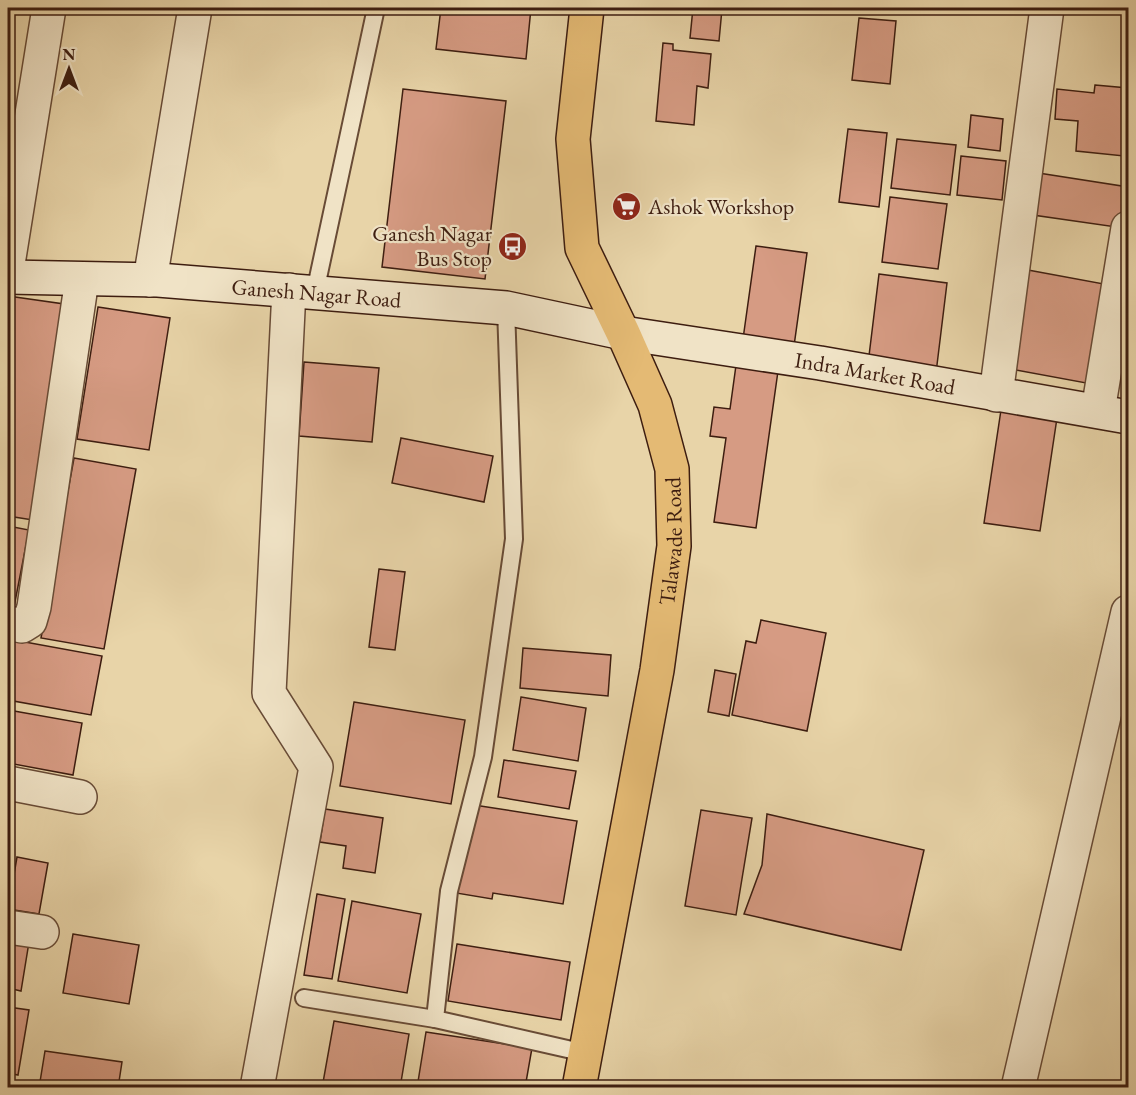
<svg xmlns="http://www.w3.org/2000/svg" width="1136" height="1095" font-family="'EB Garamond',serif">
  <style>
    .building { fill: #d69b83; stroke: #3d1d10; stroke-width: 1.5 }
    .lines { fill: none; stroke-linecap: round; stroke-linejoin: round }
    .lane-casing { stroke: #684b36; stroke-width: 20 }
    .street-casing { stroke: #684b36; stroke-width: 36 }
    .secondary-casing { stroke: #3d1d10; stroke-width: 36 }
    .primary-casing { stroke: #3d1d10; stroke-width: 36 }
    .lane { stroke: #f0e3c6; stroke-width: 16 }
    .street { stroke: #f0e3c6; stroke-width: 33 }
    .secondary { stroke: #f0e3c6; stroke-width: 33 }
    .primary { stroke: #e4ba74; stroke-width: 33 }
    .labels { text-anchor: middle; stroke-width: 4.5; stroke-linejoin: round; paint-order: stroke }
    .poi-label { font-size: 22px; fill: #3d1d10; stroke: #f0e3c6; text-anchor: start }
    .street-label { font-size: 22px; fill: #3d1d10; stroke: #f0e3c6 }
  </style>
  <rect width="100%" height="100%" fill="#e8d4a8"/>
  <filter id="stains"><feTurbulence type="fractalNoise" baseFrequency=".00333" numOctaves="4"/><feColorMatrix values="0 0 0 0 .2 0 0 0 0 .09 0 0 0 0 .02 0 0 0 .5 -.17"/></filter>
  <radialGradient id="worn" r=".72"><stop offset=".6" stop-color="#630" stop-opacity="0"/><stop offset="1" stop-color="#630" stop-opacity=".3"/></radialGradient>
  <g class="building">
    <polygon points="441,8 531,8 526,59 436,49"/>
    <polygon points="693,8 722,9 719,41 690,38"/>
    <polygon points="859,18 896,21 890,84 852,80"/>
    <polygon points="663,43 673,44 673,50 711,54 708,88 697,86 694,125 656,121"/>
    <polygon points="1095,85 1128,88 1128,114 1124,156 1076,151 1078,121 1055,119 1057,89 1094,93"/>
    <polygon points="403,89 506,101 485,279 382,267"/>
    <polygon points="971,115 1003,119 1000,151 968,147"/>
    <polygon points="848,129 887,133 879,207 839,202"/>
    <polygon points="897,139 956,145 950,195 891,188"/>
    <polygon points="961,156 1006,161 1002,200 957,195"/>
    <polygon points="1032,172 1128,187 1123,228 1026,214"/>
    <polygon points="890,197 947,204 938,269 882,262"/>
    <polygon points="756,246 807,253 794,346 743,339"/>
    <polygon points="1028,270 1104,284 1086,383 1010,369"/>
    <polygon points="879,274 947,283 936,373 868,364"/>
    <polygon points="8,296 71,305 39,521 8,516"/>
    <polygon points="98,307 170,318 149,450 77,439"/>
    <polygon points="737,358 779,364 756,528 714,522 726,438 710,436 714,407 730,409"/>
    <polygon points="304,362 379,368 372,442 299,436"/>
    <polygon points="1001,410 1057,418 1040,531 984,523"/>
    <polygon points="401,438 493,456 484,502 392,483"/>
    <polygon points="74,458 136,469 104,649 41,638"/>
    <polygon points="8,526 29,530 13,612 8,611"/>
    <polygon points="379,569 405,572 395,650 369,647"/>
    <polygon points="761,620 826,633 807,731 732,715 746,641 756,643"/>
    <polygon points="14,640 102,656 91,715 8,700 8,678"/>
    <polygon points="523,648 611,655 608,696 520,688"/>
    <polygon points="715,670 736,674 729,716 708,712"/>
    <polygon points="521,697 586,708 578,761 513,750"/>
    <polygon points="354,702 465,720 451,804 340,786"/>
    <polygon points="14,711 82,723 73,775 8,763 8,748"/>
    <polygon points="504,760 576,771 569,809 498,797"/>
    <polygon points="474,805 577,821 563,904 493,893 492,899 456,893"/>
    <polygon points="325,809 383,818 375,873 343,868 346,846 320,842"/>
    <polygon points="701,810 752,818 736,915 685,906"/>
    <polygon points="767,814 924,850 901,950 744,914 762,865"/>
    <polygon points="8,845 14,846 8,880"/>
    <polygon points="17,857 48,863 39,914 8,909"/>
    <polygon points="317,894 345,899 332,979 304,975"/>
    <polygon points="352,901 421,914 407,993 338,981"/>
    <polygon points="8,933 30,936 21,991 8,988"/>
    <polygon points="73,934 139,945 129,1004 63,993"/>
    <polygon points="457,944 570,962 561,1020 448,1001"/>
    <polygon points="8,1007 29,1010 18,1075 8,1073"/>
    <polygon points="334,1021 409,1034 400,1088 322,1088"/>
    <polygon points="426,1032 532,1048 525,1088 417,1088"/>
    <polygon points="45,1051 122,1062 118,1088 39,1088"/>
  </g>
  <g class="lines">
    <defs>
      <g id="lane">
        <polyline points="315,292 376,8"/>
        <polyline points="506,308 514,539 483,757 449,891 435,1019 585,1053"/>
        <polyline points="304,998 435,1019"/>
      </g>
      <g id="street">
        <polyline points="8,264 49,8"/>
        <polyline points="150,280 195,8"/>
        <polyline points="996,395 1047,8"/>
        <polyline points="1098,411 1128,228"/>
        <polyline points="8,623 22,626 30,621 34,607 82,279"/>
        <polyline points="8,783 80,797"/>
        <polyline points="8,927 42,932"/>
        <polyline points="257,1088 316,767 269,693 289,290"/>
        <polyline points="1018,1088 1128,612"/>
      </g>
      <g id="secondary">
        <path id="s1" d="M8,277l150,3 348,28 117,25 197,30 308,54"/>
      </g>
      <g id="primary">
        <path id="s2" d="M579,1088l78,-418 17,-124 -2,-77 -17,-64 -32,-72 -41,-85 -9,-109 14,-131"/>
      </g>
    </defs>
    <use href="#lane" class="lane-casing"/>
    <use href="#street" class="street-casing"/>
    <use href="#secondary" class="secondary-casing"/>
    <use href="#primary" class="primary-casing"/>
    <use href="#lane" class="lane"/>
    <use href="#street" class="street"/>
    <use href="#secondary" class="secondary"/>
    <use href="#primary" class="primary"/>
  </g>
  <defs>
    <symbol id="supermarket-disc" viewBox="-11 -11 22 22"><circle r="9.5" fill="#8f2418" stroke="#f0e3c6"/><path d="M-6-5.5h2.5l.6 2H6L4.5 2H-2.5L-4.4-4H-6ZM-1.5 3.2a1.3 1.3 0 1 0 .1 0ZM3 3.2a1.3 1.3 0 1 0 .1 0Z" fill="#fff"/></symbol>
    <symbol id="bus-disc" viewBox="-11 -11 22 22"><circle r="9.5" fill="#8f2418" stroke="#f0e3c6"/><path d="M-5-6H5V4H4V6H2V4H-2V6H-4V4H-5ZM-3.5-4V0h7V-4ZM-3.5 1.2v1.5H-2V1.2ZM2 1.2v1.5H3.5V1.2Z" fill="#fff"/></symbol>
  </defs>
  <g fill-rule="evenodd">
    <use href="#supermarket-disc" x="610" y="190" width="33" height="33"/>
    <use href="#bus-disc" x="496" y="230" width="33" height="33"/>
  </g>
  <g class="labels">
    <g class="poi-label">
      <text x="648" y="214">Ashok Workshop</text>
      <text x="492" y="241" text-anchor="end">Ganesh Nagar<tspan x="492" dy="25">Bus Stop</tspan></text>
    </g>
    <g class="street-label">
      <text dy="8" stroke="none"><textPath href="#s1" startOffset="309">Ganesh Nagar Road</textPath></text>
      <text dy="8" stroke="none"><textPath href="#s1" startOffset="874">Indra Market Road</textPath></text>
      <text dy="8" stroke="none"><textPath href="#s2" startOffset="555">Talawade Road</textPath></text>
    </g>
  </g>
  <rect width="1136" height="1095" fill="none" stroke="#e8d4a8" stroke-width="30"/>
  <rect x="9" y="9" width="1118" height="1077" fill="none" stroke="#3d1d10" stroke-width="3"/>
  <rect x="15" y="15" width="1106" height="1065" fill="none" stroke="#3d1d10" stroke-width="1.5"/>
  <g transform="translate(69 69)" stroke="#f0e3c6" stroke-width="4.5" paint-order="stroke">
  <path d="M0-4.5L10 22L0 15L-10 22Z" fill="#3d1d10"/>
  <text y="-9" font-size="16" font-weight="bold" text-anchor="middle" fill="#3d1d10">N</text>
  </g>
  <rect width="100%" height="100%" filter="url(#stains)"/>
  <rect width="100%" height="100%" fill="url(#worn)"/>
</svg>
